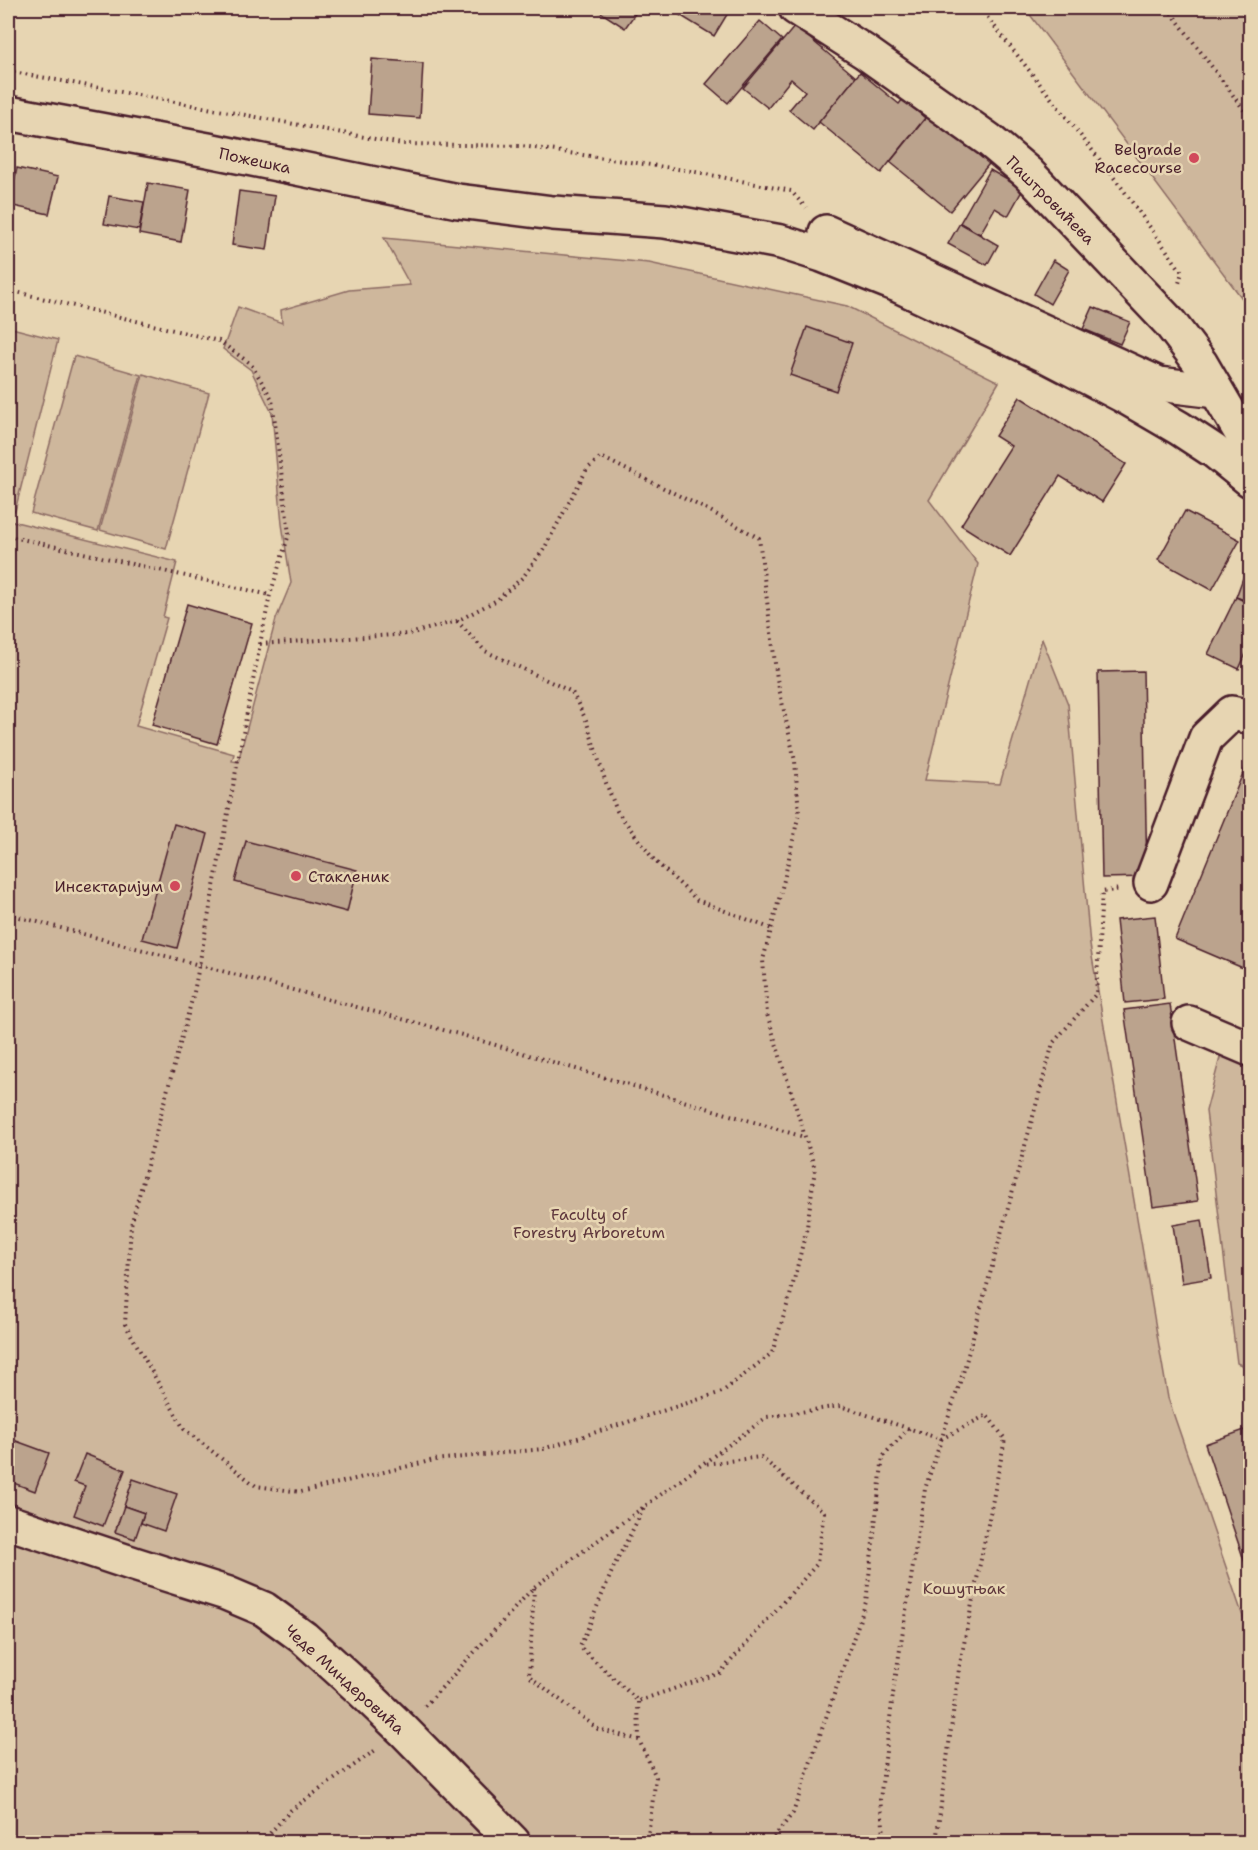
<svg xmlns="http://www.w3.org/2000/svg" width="1258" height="1850" font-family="'Shantell Sans',sans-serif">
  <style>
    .green { fill: #ceb79c; stroke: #8c6b64; stroke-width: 1.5 }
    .building { fill: #bba38d; stroke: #4a1f2b; stroke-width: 1.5 }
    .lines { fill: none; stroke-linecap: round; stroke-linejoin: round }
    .minor-casing { stroke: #4a1f2b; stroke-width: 38 }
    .major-casing { stroke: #4a1f2b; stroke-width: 38 }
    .path { stroke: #4a1f2b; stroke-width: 4; stroke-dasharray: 1.5 4.5; stroke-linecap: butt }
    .minor { stroke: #e7d5b2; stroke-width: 33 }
    .major { stroke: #e7d5b2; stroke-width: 33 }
    .tram { stroke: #4a1f2b; stroke-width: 1.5 }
    .poi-dot { fill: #d1495b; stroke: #e7d5b2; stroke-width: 2 }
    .labels { text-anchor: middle; stroke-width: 5; stroke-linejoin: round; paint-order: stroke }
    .poi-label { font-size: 16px; fill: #4a1f2b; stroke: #e7d5b2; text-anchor: end }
    .street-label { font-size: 16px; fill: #4a1f2b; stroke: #e7d5b2 }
    .park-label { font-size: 16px; fill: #5e363c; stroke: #e7d5b2 }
  </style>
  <rect width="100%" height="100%" fill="#e7d5b2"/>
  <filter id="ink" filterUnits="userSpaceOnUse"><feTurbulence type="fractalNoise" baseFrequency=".0167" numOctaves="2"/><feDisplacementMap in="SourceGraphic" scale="12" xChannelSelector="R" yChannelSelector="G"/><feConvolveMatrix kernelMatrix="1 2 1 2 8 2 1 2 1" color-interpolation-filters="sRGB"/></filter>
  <g filter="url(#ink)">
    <g class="green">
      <polygon points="1025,8 1250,8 1250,309"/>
      <polygon points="384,238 649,263 847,306 999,382 929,500 978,564 925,780 1000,784 1042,639 1068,704 1090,945 1168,1398 1250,1637 1250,1842 8,1842 8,520 177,562 163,617 167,618 136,726 234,754 232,761 238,762 276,619 291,583 282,524 272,413 251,370 223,349 238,307 282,323 281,310 349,290 410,285"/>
      <polygon points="8,327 58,340 15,511 8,510"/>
      <polygon points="74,356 141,375 98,531 31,513"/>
      <polygon points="143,374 209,393 166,549 100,530"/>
      <polygon points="1222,1050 1250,1059 1250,1369 1237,1363 1206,1111"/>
    </g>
    <g class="building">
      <polygon points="594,8 639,8 625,28"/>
      <polygon points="682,8 731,8 714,36 678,14"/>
      <polygon points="760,21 782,40 728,103 706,84"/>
      <polygon points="795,26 856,77 813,130 789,110 805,91 791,79 768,108 743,88"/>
      <polygon points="372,59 423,63 420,118 368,114"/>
      <polygon points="860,72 899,104 903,99 925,118 881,173 819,122"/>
      <polygon points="933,109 993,159 950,211 890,162"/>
      <polygon points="17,168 58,177 49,214 9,205"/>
      <polygon points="990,170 1023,189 1008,216 995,208 980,234 960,223"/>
      <polygon points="148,183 190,190 181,242 139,234"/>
      <polygon points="239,191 275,196 267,250 232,245"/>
      <polygon points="109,196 144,202 139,230 104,224"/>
      <polygon points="960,223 998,245 987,265 948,244"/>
      <polygon points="1053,260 1069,270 1050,304 1034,294"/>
      <polygon points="1093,307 1130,322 1120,344 1083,329"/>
      <polygon points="807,327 852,343 836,391 790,375"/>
      <polygon points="1020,397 1126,464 1102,502 1060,476 1010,556 961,525 1011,446 995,436"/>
      <polygon points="1185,511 1240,540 1212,590 1158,560"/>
      <polygon points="1250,559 1250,602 1236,597"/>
      <polygon points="1236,597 1250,604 1250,645 1239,669 1208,654"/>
      <polygon points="187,604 252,623 217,744 152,725"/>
      <polygon points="1143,671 1147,877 1102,878 1098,672"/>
      <polygon points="1250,756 1250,971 1175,939"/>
      <polygon points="174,824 208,834 177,948 142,939"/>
      <polygon points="246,841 357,870 347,912 235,882"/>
      <polygon points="1155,916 1164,999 1125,1003 1116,920"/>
      <polygon points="1170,1004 1198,1201 1153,1207 1124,1010"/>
      <polygon points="1202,1220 1211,1278 1182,1283 1173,1225"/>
      <polygon points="1250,1428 1250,1578 1205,1444"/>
      <polygon points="8,1438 49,1453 35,1491 8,1481"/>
      <polygon points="85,1454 125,1470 103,1526 74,1515 85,1486 74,1482"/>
      <polygon points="133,1479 177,1494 164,1531 141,1523 144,1513 124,1506"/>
      <polygon points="124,1506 144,1513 135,1539 115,1532"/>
    </g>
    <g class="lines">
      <defs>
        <g id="minor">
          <polyline points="796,8 865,52 989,140 1028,173 1170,323 1201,364 1250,448"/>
          <polyline points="826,232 1159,384 1216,391"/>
          <polyline points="1151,883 1206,738 1232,713 1250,717"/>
          <polyline points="1189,1023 1250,1049"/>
          <polyline points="8,1522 134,1564 226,1593 264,1609 304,1638 358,1687 403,1730 513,1842"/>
        </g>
        <polyline id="major" points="8,113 208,150 458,201 553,213 665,221 781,242 822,255 900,286 1045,355 1124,396 1179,428 1214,451 1250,480"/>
      </defs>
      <use href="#minor" class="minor-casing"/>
      <use href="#major" class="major-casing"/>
      <g class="path">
        <polyline points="980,8 1122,188 1182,272 1178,287"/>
        <polyline points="1168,8 1250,118"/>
        <polyline points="8,71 402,144 522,146 691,171 791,191 806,208"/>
        <polyline points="8,290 219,341 251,364 272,399 289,534 270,595 260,644 194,992 131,1225 125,1324 184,1429 256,1486 301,1492 434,1460 543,1449 722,1392 772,1353 790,1296 807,1227 815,1169 767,1014 763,960 784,880 799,813 795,761 777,679 759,538 710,511 601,457 587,469 544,549 523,577 497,600 457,621 409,634 260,644"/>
        <polyline points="8,536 270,595"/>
        <polyline points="457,621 485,651 572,692 586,720 606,783 617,811 654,860 697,900 772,929"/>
        <polyline points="8,914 462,1035 804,1137"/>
        <polyline points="644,1508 615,1564 580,1647 638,1701 720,1673 817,1564 824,1512 761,1457 704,1464"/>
        <polyline points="534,1588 529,1676 598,1729 639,1740 656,1777 647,1842"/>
        <polyline points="638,1702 639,1740"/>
        <polyline points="425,1706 534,1587 767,1417 840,1406 941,1439 987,1415 1005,1439 959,1669 936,1842"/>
        <polyline points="262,1842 291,1810 377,1749"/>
        <polyline points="770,1842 793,1813 866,1602 883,1456 909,1428"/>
        <polyline points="885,1842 880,1800 893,1694 925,1489 963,1373 1053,1043 1096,994 1102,892 1121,889"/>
      </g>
      <use href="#minor" class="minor"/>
      <use href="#major" class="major"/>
      <polyline class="tram" points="8,21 18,8"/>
    </g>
  </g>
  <g class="poi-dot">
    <circle cx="1194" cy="158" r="6"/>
    <circle cx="296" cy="876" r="6"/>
    <circle cx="175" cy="886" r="6"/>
  </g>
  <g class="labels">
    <g class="poi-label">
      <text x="1182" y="155">Belgrade<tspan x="1182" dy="18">Racecourse</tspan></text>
      <text x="308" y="882" text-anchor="start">Стакленик</text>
      <text x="163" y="892">Инсектаријум</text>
    </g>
    <g class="street-label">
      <text transform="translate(255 160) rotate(12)" y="6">Пожешка</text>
      <text transform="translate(1051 200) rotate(45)" y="6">Паштровићева</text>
      <text transform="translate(345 1679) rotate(42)" y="6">Чеде Миндеровића</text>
    </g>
    <g class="park-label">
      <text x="589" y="1220">Faculty of<tspan x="589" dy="18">Forestry Arboretum</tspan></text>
      <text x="964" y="1594">Кошутњак</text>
    </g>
  </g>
  <rect width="1258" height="1850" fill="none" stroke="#e7d5b2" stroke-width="30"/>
  <rect x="15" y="15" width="1228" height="1820" fill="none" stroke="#4a1f2b" stroke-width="2" filter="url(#ink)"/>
</svg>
